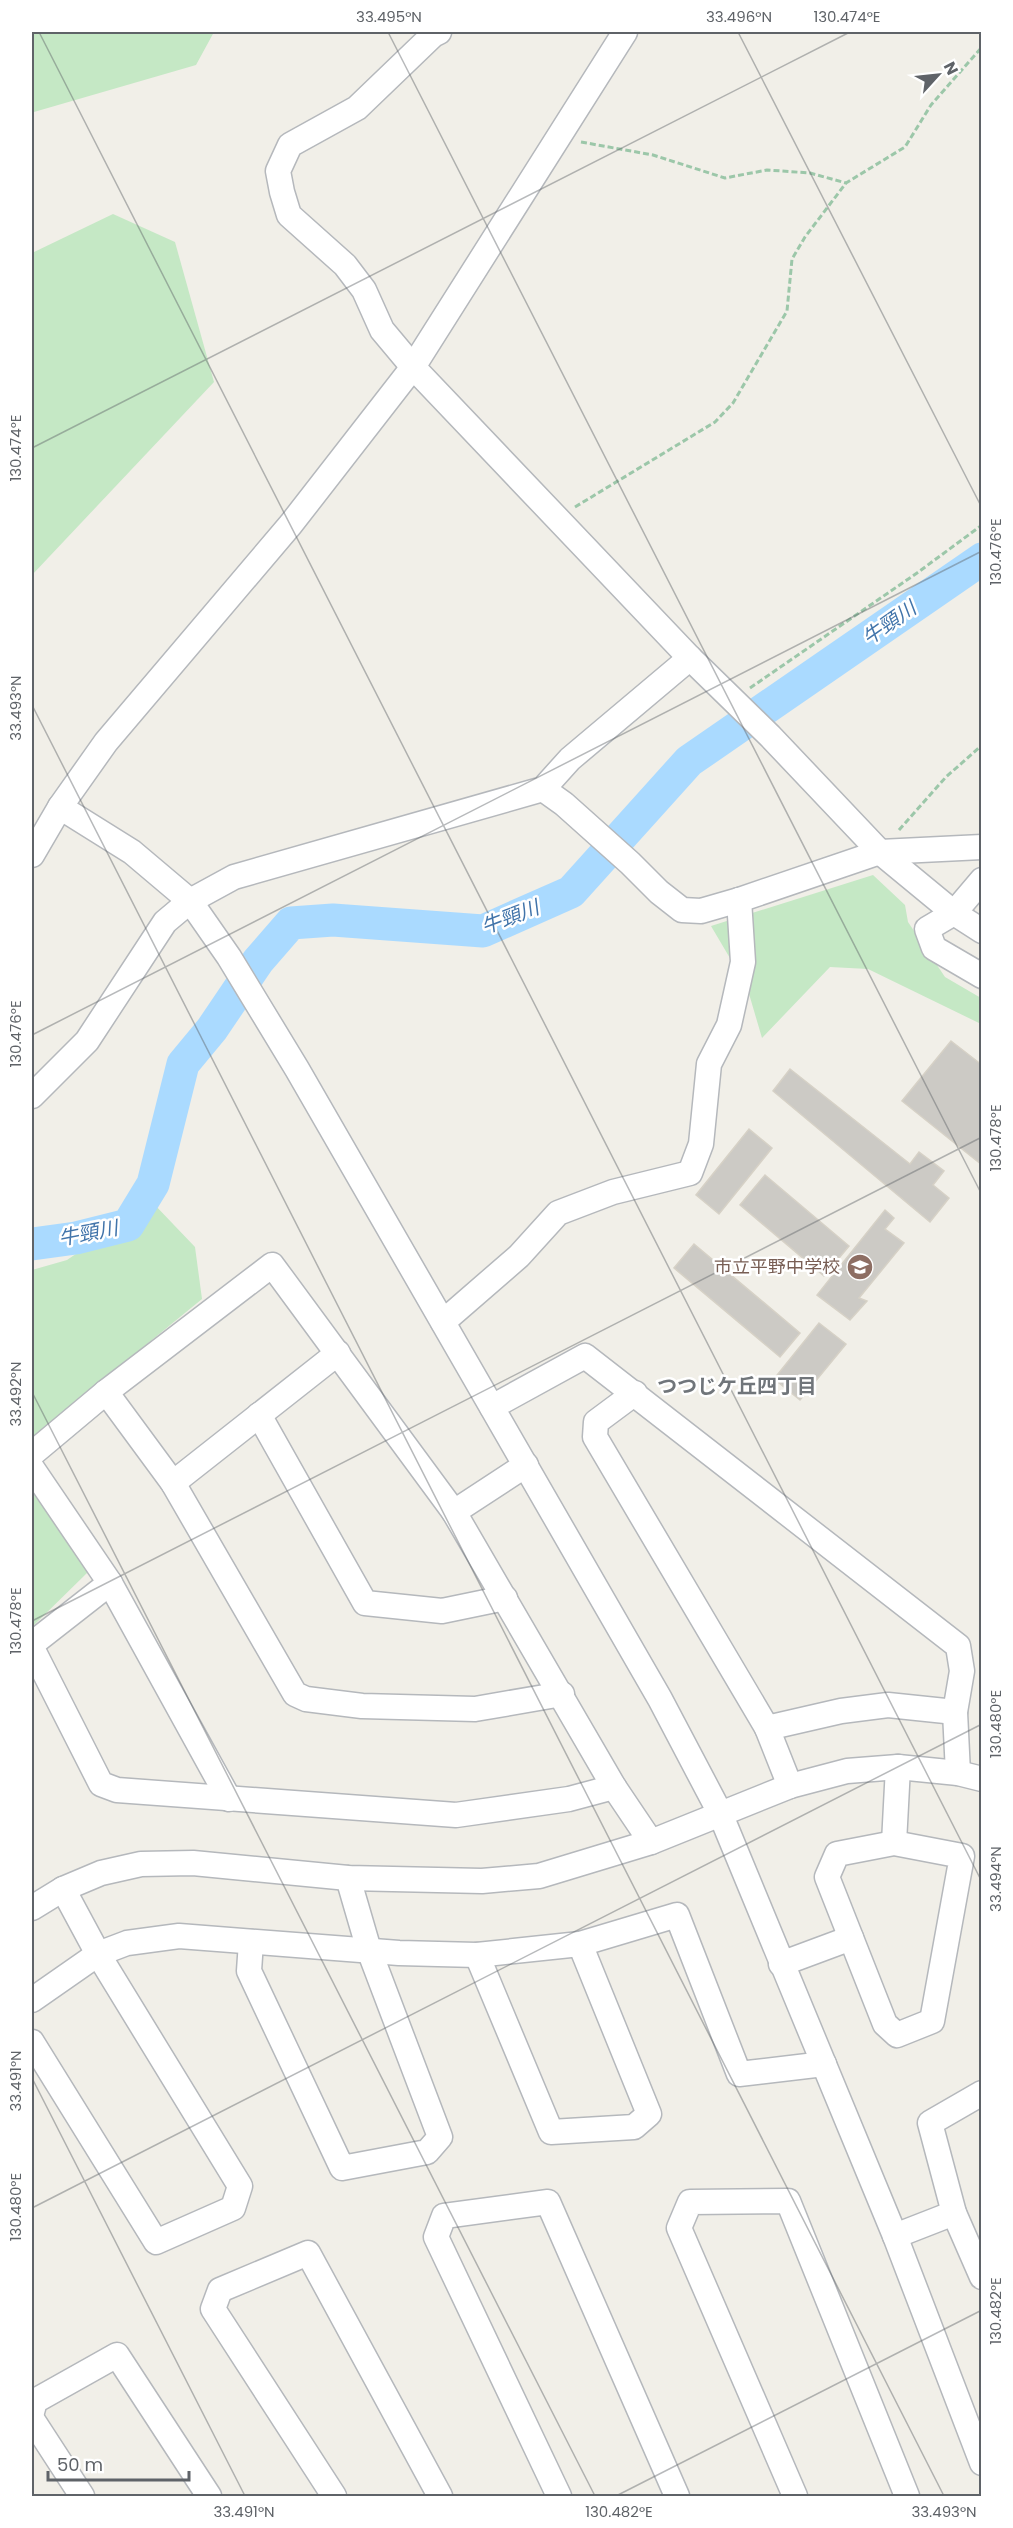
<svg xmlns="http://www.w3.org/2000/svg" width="1013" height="2528" font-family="Poppins,'Noto Sans JP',sans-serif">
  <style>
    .green { fill: #c5e8c5 }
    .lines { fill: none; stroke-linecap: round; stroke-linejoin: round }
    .river { stroke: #aadaff; stroke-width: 33 }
    .building { fill: #cccac5; stroke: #d6d1c6; stroke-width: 1.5 }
    .minor-casing { stroke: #b5b8bc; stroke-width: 27 }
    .path { stroke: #9cc7a9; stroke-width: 3; stroke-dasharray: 6 3; stroke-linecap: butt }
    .minor { stroke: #fff; stroke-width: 24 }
    .ticks { fill: none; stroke: #5f6368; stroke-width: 1.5; stroke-opacity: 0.45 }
    .labels { text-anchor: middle; stroke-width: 5; stroke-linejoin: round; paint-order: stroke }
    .education-label { font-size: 18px; fill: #785e54; stroke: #fff; text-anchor: end }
    .water-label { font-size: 20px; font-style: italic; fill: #4174aa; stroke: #fff }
    .neighbourhood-label { font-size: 20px; font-weight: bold; fill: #70757a; stroke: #fff }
    .neatline { fill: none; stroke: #5f6368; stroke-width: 2 }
    .ticks-label { font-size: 15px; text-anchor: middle; fill: #5f6368 }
  </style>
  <rect width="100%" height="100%" fill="#f1efe8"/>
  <g class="green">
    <polygon points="32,32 214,32 196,65 34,112 32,115"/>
    <polygon points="113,214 175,242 214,382 32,575 32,253"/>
    <polygon points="873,875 905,905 908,922 945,977 981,998 981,1024 868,969 830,967 762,1038 747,987 711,926"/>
    <polygon points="152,1202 195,1247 202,1299 32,1438 32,1270 67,1260"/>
    <polygon points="32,1472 88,1572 32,1627"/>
  </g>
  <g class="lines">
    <polyline class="river" points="32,1244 76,1238 128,1225 153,1184 183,1064 212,1029 258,961 291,923 333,920 483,931 571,892 689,761 982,559"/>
  </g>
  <g class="building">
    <polygon points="951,1041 982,1065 982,1165 902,1101"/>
    <polygon points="790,1069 910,1164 919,1152 944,1171 933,1185 949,1198 930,1222 773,1091"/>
    <polygon points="749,1129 772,1148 719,1214 696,1195"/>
    <polygon points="765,1175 849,1246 824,1276 740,1205"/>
    <polygon points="885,1210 894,1218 885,1229 904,1243 859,1298 867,1301 850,1320 817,1295"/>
    <polygon points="694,1244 800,1333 780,1357 674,1268"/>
    <polygon points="819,1323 846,1344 800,1400 774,1379"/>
  </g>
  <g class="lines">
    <defs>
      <g id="minor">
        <polyline points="439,32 433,35 357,108 290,145 278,171 282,192 289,215 345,265 364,290 382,330 413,367 690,658 770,736 880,852 954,913 982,931"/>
        <polyline points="543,789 564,804 630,863 659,892 682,910 701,911 739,900 880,852 982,847"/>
        <polyline points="60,807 132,852 190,901 229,957 297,1069 660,1699 720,1813 895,2236 982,2463"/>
        <polyline points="32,855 60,807 106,742 291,524 413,367 625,32"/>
        <polyline points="982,880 954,913 927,929 934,948 982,976"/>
        <polyline points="32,1096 87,1041 165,922 190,901 234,877 543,789 570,759 690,658"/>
        <polyline points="443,1322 519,1256 558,1213 613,1192 690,1173 701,1144 709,1064 729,1025 743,962 739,900"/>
        <polyline points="106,1392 173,1483 295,1694 306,1699 362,1706 475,1709 562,1694"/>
        <polyline points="635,1393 596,1422 595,1437 767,1728 790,1786"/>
        <polyline points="492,1407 585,1356 958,1646 962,1671 955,1712 958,1773"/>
        <polyline points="259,1415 365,1603 442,1611 505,1598"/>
        <polyline points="32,1454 106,1392 272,1265 454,1512 614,1787 651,1842"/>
        <polyline points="32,1468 110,1583 229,1799"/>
        <polyline points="173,1483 338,1353"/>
        <polyline points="454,1512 526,1465"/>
        <polyline points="32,1644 110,1583"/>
        <polyline points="32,1648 101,1784 117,1790 456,1815 569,1799 614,1787"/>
        <polyline points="767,1728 841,1711 888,1705 955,1712"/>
        <polygon points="894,1843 962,1856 932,2021 897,2035 885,2024 827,1877 837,1854"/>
        <polyline points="894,1843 898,1767"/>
        <polyline points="32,1908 63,1889 101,1873 141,1864 193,1863 348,1878 482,1881 539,1876 651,1842 790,1786 847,1771 898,1767 958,1773 982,1779"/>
        <polyline points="251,1942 249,1971 342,2168 427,2152 440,2137 369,1950 348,1878"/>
        <polyline points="477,1955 551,2132 634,2127 649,2114 580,1944"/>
        <polyline points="781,1964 851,1938"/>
        <polyline points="32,2000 98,1954 127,1943 179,1936 399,1953 477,1955 580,1944 677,1915 739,2074 824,2064"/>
        <polyline points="32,2042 156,2242 233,2208 240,2186 98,1954 63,1889"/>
        <polyline points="982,2093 930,2123 954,2213 982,2277"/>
        <polyline points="895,2236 954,2213"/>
        <polyline points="32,2412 35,2401 117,2355 209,2496"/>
        <polyline points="32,2419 82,2496"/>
        <polyline points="334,2496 213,2309 220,2290 308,2253 440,2496"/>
        <polyline points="559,2496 436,2237 444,2216 548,2202 677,2496"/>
        <polyline points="795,2496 679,2228 690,2202 788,2201 907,2496"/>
      </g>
    </defs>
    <use href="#minor" class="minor-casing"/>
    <g class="path">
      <polyline points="581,142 653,155 725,178 767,170 810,173 846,183"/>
      <polyline points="575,507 715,422 733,403 787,311 792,259 805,237 846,183 905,147 931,105 982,47"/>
      <polyline points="750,688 917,573 982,525"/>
      <polyline points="899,830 946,777 982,745"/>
    </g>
    <use href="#minor" class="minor"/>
  </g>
  <path class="ticks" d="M39,32l943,1850M388,32l594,1163M738,32l244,476M32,448l818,-416M32,705l912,1791M32,1035l950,-484M32,1392l563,1104M32,1621l950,-484M32,2078l213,418M32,2208l950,-484M616,2496l366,-186"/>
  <defs>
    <symbol id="school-disc" viewBox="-11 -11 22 22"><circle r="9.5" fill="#8d6e63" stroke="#fff"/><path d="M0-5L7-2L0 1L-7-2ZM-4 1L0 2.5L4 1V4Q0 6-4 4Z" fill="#fff"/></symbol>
  </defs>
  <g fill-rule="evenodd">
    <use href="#school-disc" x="845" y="1252" width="30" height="30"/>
  </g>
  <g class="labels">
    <g class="education-label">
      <text x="840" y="1273">市立平野中学校</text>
    </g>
    <g class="water-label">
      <text transform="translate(889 623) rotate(-35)" y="7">牛頸川</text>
      <text transform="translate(510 917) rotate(-21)" y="7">牛頸川</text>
      <text transform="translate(88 1233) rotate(-11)" y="7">牛頸川</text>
    </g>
    <g class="neighbourhood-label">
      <text x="737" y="1393">つつじケ丘四丁目</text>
    </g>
  </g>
  <rect width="1013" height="2528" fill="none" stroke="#ffffff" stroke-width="66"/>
  <g transform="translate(938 75) rotate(63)" stroke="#ffffff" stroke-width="4.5" paint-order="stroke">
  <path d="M0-4.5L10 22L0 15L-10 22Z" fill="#5f6368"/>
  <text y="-9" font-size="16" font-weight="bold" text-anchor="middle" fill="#5f6368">N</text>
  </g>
  <path d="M48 2471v9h141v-9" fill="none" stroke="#5f6368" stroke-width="3"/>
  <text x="57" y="2471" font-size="18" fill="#5f6368" stroke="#ffffff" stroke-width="4.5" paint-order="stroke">50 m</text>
  <rect x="33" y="33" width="947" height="2462" class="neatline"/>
  <g class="ticks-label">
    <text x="389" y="22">33.495°N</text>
    <text x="739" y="22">33.496°N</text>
    <text x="847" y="22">130.474°E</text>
    <text transform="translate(16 448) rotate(-90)" y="5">130.474°E</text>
    <text transform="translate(996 552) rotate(-90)" y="5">130.476°E</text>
    <text transform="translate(16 708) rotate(-90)" y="5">33.493°N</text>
    <text transform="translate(16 1034) rotate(-90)" y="5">130.476°E</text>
    <text transform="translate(996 1138) rotate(-90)" y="5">130.478°E</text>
    <text transform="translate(16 1394) rotate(-90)" y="5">33.492°N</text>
    <text transform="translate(16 1621) rotate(-90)" y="5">130.478°E</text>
    <text transform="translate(996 1724) rotate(-90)" y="5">130.480°E</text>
    <text transform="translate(996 1879) rotate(-90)" y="5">33.494°N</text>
    <text transform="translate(16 2081) rotate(-90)" y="5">33.491°N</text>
    <text transform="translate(16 2207) rotate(-90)" y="5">130.480°E</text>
    <text transform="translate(996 2311) rotate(-90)" y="5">130.482°E</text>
    <text x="244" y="2517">33.491°N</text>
    <text x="619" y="2517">130.482°E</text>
    <text x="944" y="2517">33.493°N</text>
  </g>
</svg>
